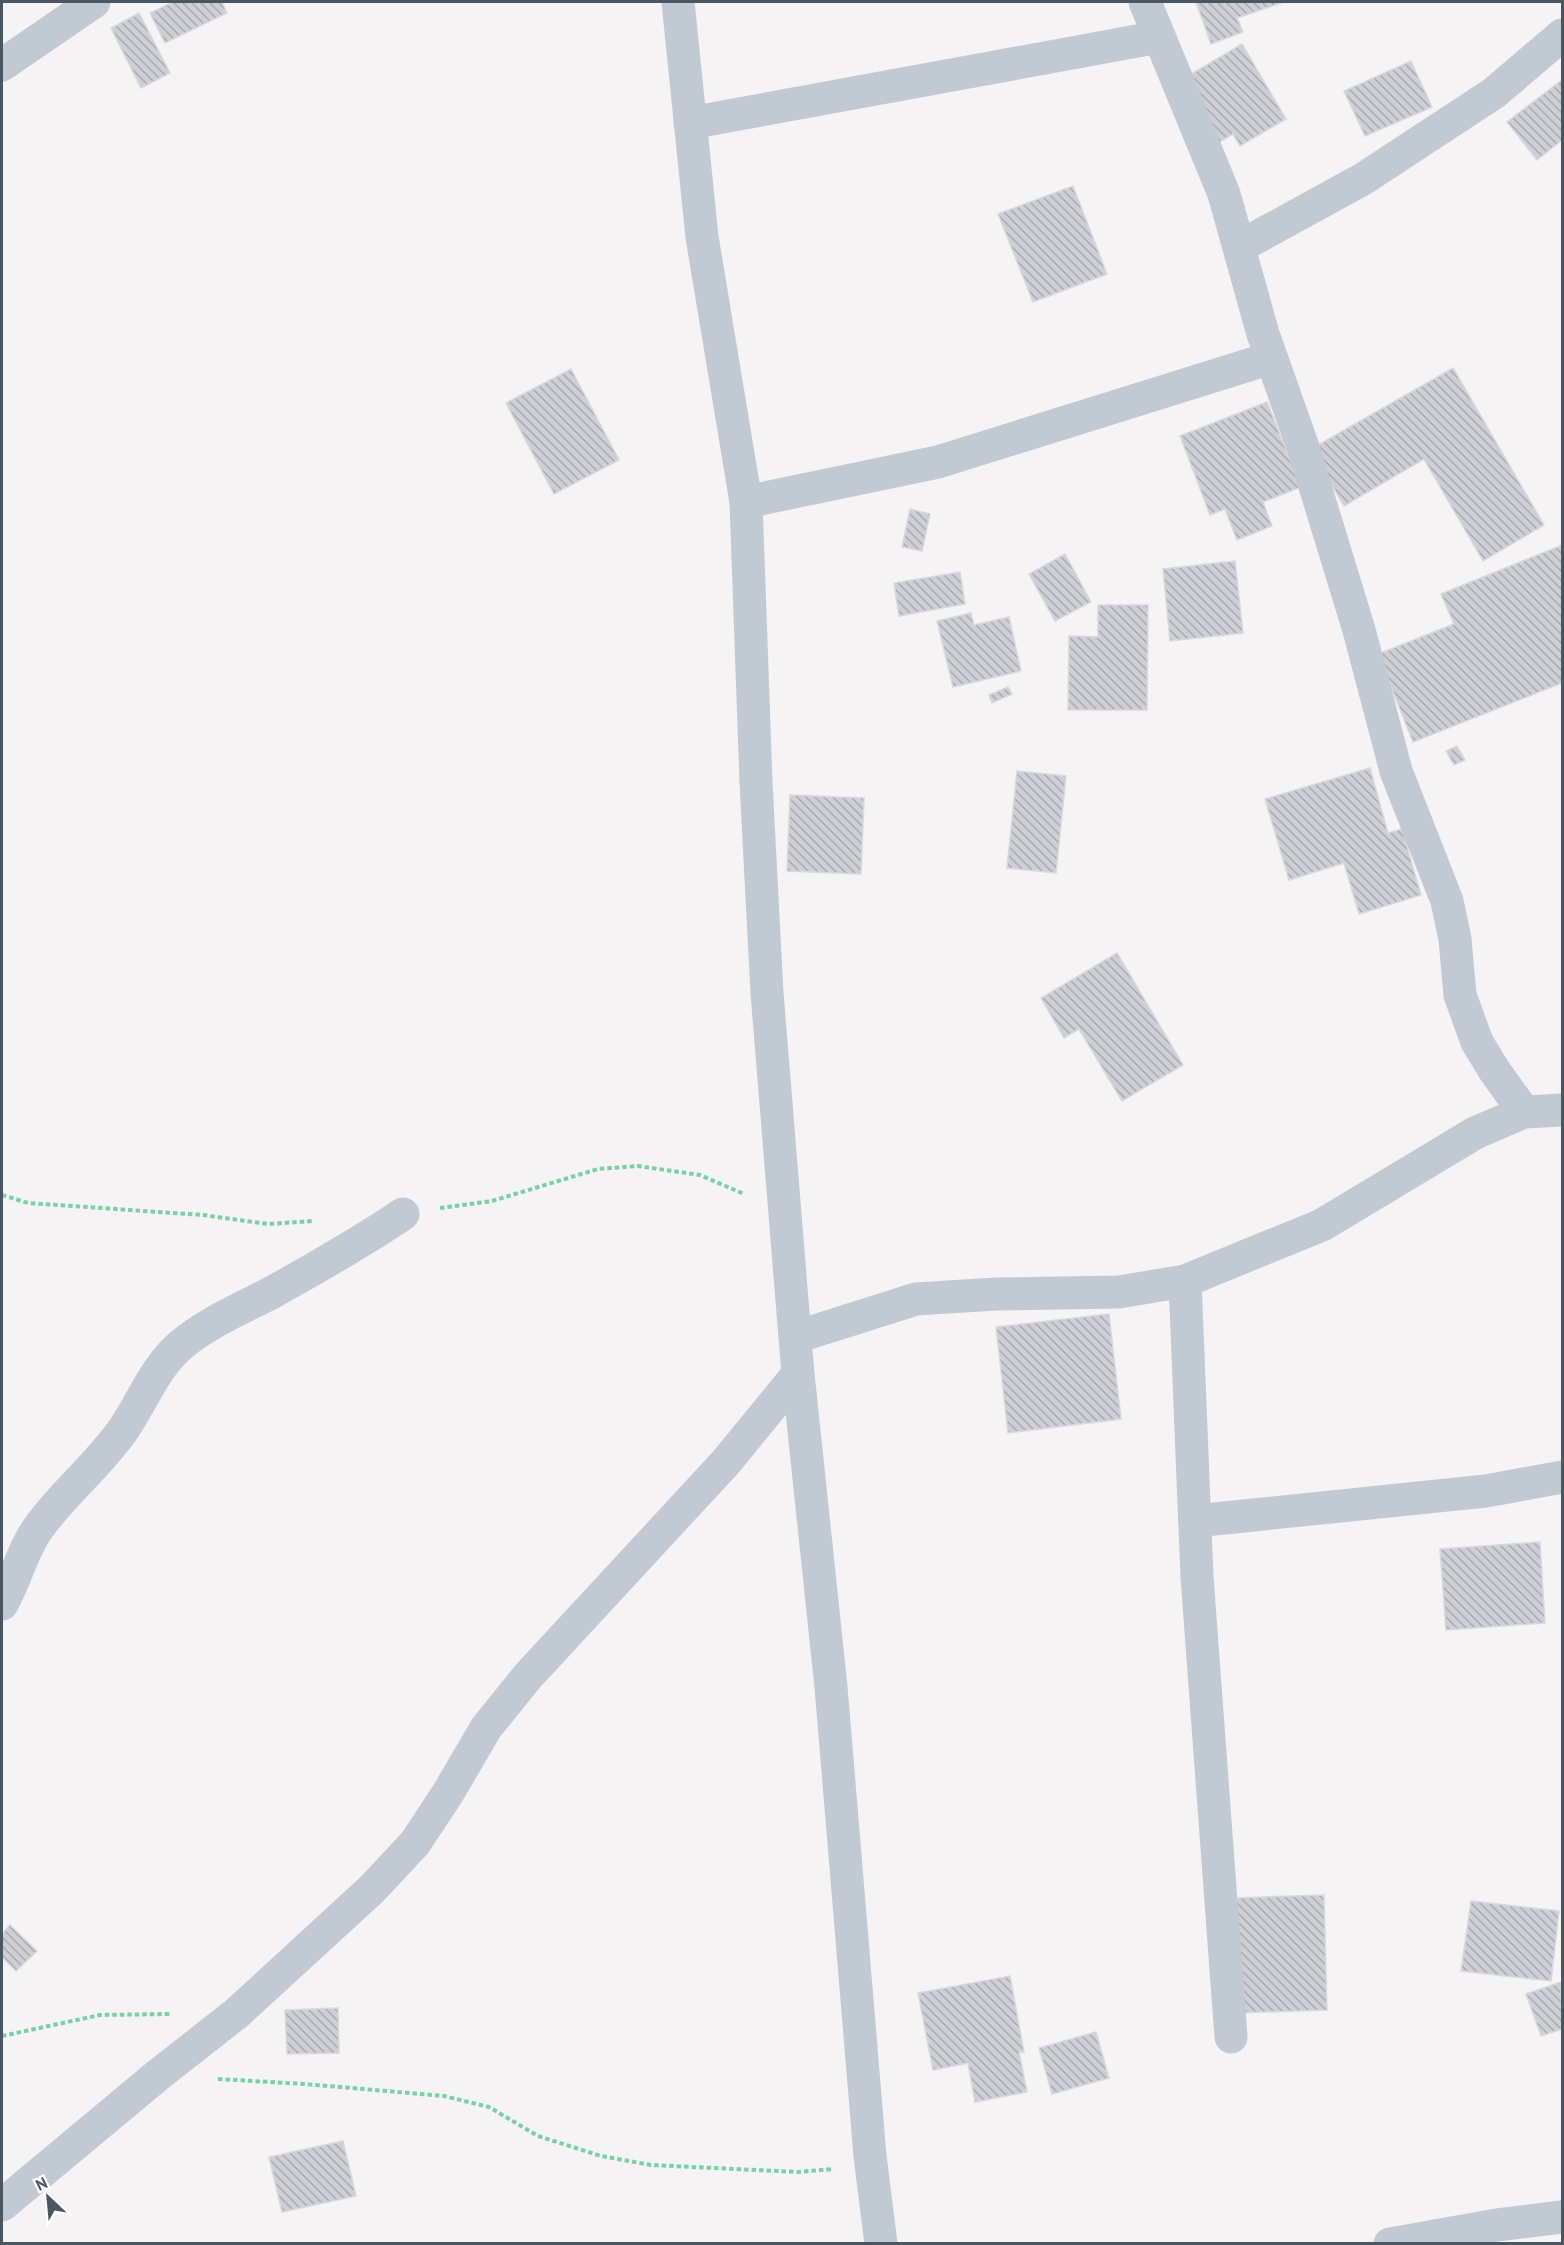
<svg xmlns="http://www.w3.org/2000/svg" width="1564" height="2245" font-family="'PT Sans',sans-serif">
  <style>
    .building { fill: url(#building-back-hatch); stroke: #d7d9de; stroke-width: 1.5 }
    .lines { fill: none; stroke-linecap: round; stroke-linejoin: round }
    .path { stroke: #7ad0a6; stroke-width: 4; stroke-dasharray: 4.5 3; stroke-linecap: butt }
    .minor { stroke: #c1cad2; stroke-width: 33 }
  </style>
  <defs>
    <pattern id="building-back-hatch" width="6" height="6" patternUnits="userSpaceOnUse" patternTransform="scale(1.5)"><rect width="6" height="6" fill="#cdcfd5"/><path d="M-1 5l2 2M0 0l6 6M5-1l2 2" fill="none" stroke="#a8abb0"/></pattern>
  </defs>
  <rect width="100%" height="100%" fill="#f5f3f3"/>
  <g class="building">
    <polygon points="173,2 222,2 227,13 165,43 150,13"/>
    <polygon points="1196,2 1284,2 1237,18 1243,32 1211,44"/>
    <polygon points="139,13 170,73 141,88 111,28"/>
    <polygon points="1242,44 1286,119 1240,146 1233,134 1218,143 1181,80"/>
    <polygon points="1411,61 1432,107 1365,136 1344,91"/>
    <polygon points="1562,80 1562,140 1537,160 1507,122"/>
    <polygon points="1073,186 1107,274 1033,302 998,214"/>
    <polygon points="1453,368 1544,525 1483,561 1424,459 1344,506 1311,449"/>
    <polygon points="571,369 619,460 554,494 506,403"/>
    <polygon points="1267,402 1301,487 1263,502 1272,526 1237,540 1225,509 1210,515 1180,436"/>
    <polygon points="910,509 930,514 922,551 902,547"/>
    <polygon points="1562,545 1562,683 1413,742 1378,654 1454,624 1441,594"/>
    <polygon points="1065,554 1091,602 1055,621 1029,574"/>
    <polygon points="1235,561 1243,633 1170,641 1163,569"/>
    <polygon points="960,572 965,604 899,616 894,583"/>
    <polygon points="1098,605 1148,605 1147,710 1068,710 1069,636 1098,637"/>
    <polygon points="971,613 974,625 1009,617 1021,671 953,687 937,621"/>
    <polygon points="1008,687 1012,694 992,703 989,695"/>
    <polygon points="1457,746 1465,760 1454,765 1446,751"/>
    <polygon points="1370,768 1388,833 1402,829 1421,895 1359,914 1344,863 1289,880 1265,799"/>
    <polygon points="1017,771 1066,776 1056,873 1007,868"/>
    <polygon points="790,795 864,798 861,874 787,871"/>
    <polygon points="1117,953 1183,1065 1122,1101 1079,1029 1064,1038 1041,998"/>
    <polygon points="1109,1314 1121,1419 1008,1433 996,1327"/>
    <polygon points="1540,1542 1545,1623 1446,1630 1440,1549"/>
    <polygon points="1324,1895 1327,2010 1237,2013 1234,1898"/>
    <polygon points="1471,1901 1559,1911 1551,1981 1461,1971"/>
    <polygon points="10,1925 37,1951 16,1971 2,1957 2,1934"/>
    <polygon points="1010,1976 1024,2052 1019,2052 1027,2092 975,2102 968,2063 933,2070 918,1993"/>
    <polygon points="1561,1982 1562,2029 1541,2036 1526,1994"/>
    <polygon points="338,2008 339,2053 287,2054 285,2010"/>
    <polygon points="1096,2032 1109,2078 1052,2094 1039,2048"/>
    <polygon points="343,2141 356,2196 282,2212 269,2157"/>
  </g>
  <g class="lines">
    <g class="path">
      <polyline points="2,1195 28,1203 203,1215 268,1224 313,1221"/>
      <polyline points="440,1208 492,1201 598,1169 638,1166 700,1175 744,1194"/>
      <polyline points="2,2036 100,2015 170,2014"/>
      <polyline points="218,2079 305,2084 444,2096 489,2107 538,2136 601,2156 651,2165 798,2172 833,2169"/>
    </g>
    <g class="minor">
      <polyline points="678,2 702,237 746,502 756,782 767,993 798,1374 831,1687 870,2156 881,2244"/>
      <polyline points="1145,2 1224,194 1263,334 1303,447 1359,630 1396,771 1447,901 1455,939 1460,995 1477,1042 1494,1070 1524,1112"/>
      <polyline points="2,65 94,2"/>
      <polyline points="690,123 1159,37"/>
      <polyline points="1239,247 1363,179 1494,93 1562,35"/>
      <polyline points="746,502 938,462 1271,358"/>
      <polyline points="1185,1281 1197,1577 1231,2037"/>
      <polyline points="796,1337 916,1299 996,1294 1119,1292 1185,1281 1322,1225 1475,1133 1524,1112 1562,1110"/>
      <polyline points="1195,1521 1486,1491 1562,1477"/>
      <path d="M2,1604c14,-24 20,-54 37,-77 26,-36 61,-63 86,-100 18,-27 30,-60 56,-82 26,-22 59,-36 90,-52 45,-25 89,-50 132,-79"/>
      <polyline points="2,2205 158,2075 237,2013 372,1889 415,1843 448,1793 486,1728 528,1676 726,1462 798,1374"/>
      <polyline points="1390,2244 1497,2225 1562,2217"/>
    </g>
  </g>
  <rect width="1564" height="2245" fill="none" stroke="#4a5661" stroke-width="6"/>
  <g transform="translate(48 2197) rotate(334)" stroke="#ffffff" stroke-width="4.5" paint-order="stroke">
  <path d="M0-4.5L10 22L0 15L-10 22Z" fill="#4a5661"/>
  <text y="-9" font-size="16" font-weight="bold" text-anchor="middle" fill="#4a5661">N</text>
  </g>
</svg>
